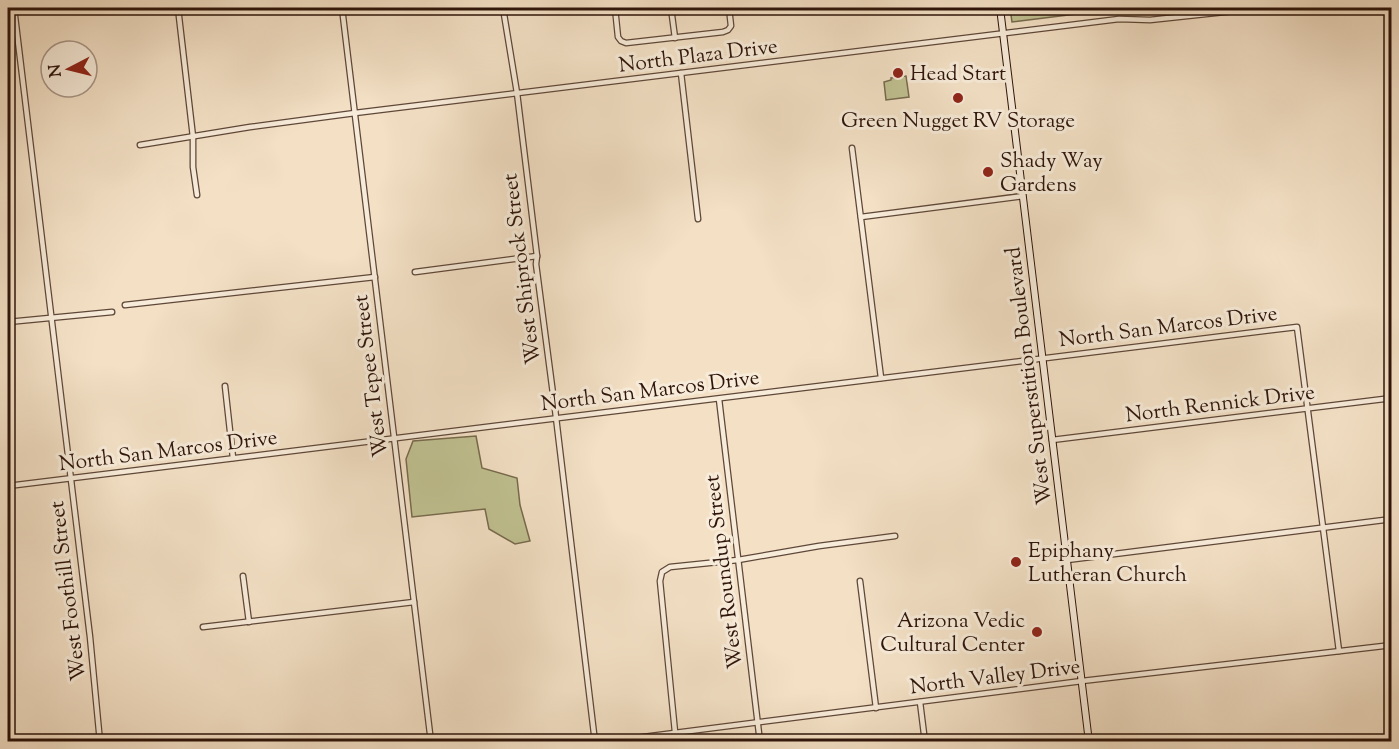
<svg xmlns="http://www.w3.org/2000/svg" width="1399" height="749" font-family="'Sorts Mill Goudy',serif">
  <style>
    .green { fill: #c0c191; stroke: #776a4e; stroke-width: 1.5 }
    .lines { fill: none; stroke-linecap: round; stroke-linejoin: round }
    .minor-casing { stroke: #5f4739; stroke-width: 7 }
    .secondary-casing { stroke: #2e140a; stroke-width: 8 }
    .minor { stroke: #f7ebd9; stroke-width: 4.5 }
    .secondary { stroke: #f7ebd9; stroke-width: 6 }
    .poi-dot { fill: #8f2418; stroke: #f7ebd9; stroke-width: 2 }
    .labels { text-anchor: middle; stroke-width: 6; stroke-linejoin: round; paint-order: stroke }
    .street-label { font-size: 21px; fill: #2e140a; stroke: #f7ebd9 }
    .poi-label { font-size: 21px; fill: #2e140a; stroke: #f7ebd9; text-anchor: start }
  </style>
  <rect width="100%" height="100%" fill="#f3e0c5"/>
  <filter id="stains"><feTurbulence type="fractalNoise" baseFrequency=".00333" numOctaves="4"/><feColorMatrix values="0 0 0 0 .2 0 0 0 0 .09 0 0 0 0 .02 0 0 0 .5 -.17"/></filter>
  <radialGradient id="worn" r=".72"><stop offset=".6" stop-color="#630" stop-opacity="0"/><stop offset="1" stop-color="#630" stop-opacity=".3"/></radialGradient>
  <g class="green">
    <polygon points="1010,8 1092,8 1092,12 1012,22"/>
    <polygon points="906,76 909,97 886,100 884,82 891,80 891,78"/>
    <polygon points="476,436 482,468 517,478 520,505 530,541 515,544 489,529 485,509 412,517 406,459 413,441"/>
  </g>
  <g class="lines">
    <defs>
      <g id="minor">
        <polyline points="14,8 90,637 100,742"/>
        <polyline points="178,8 193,137 193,167 197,195"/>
        <polyline points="342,8 431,742"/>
        <polyline points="503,8 517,93 537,256 536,264 555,409 595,742"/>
        <polyline points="615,8 618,37 621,41 626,43 723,32 728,30 731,26 729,8"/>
        <polyline points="671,8 675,38"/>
        <polyline points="681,73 698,219"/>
        <polyline points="140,145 250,127 355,113 1119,19 1150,20 1262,8"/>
        <polyline points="852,148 881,378"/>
        <polyline points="861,217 1023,196"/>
        <polyline points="415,272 537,256"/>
        <polyline points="125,305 375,277"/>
        <polyline points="8,322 112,312"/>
        <polyline points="225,386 233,458"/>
        <polyline points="719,399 760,742"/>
        <polyline points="1052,440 1392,398"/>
        <polyline points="8,486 1297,327 1339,651"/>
        <polyline points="1067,560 1392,519"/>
        <polyline points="243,576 249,622"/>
        <polyline points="860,581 876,708"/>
        <polyline points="203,627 414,602"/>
        <polyline points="920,702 925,742"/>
        <polyline points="675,732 660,581 662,572 670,567 738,560 819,546 895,536"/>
        <polyline points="604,742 1082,681 1392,645"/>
      </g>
      <polyline id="secondary" points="1000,8 1089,742"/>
    </defs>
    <use href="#minor" class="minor-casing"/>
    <use href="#secondary" class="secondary-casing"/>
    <use href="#minor" class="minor"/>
    <use href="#secondary" class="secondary"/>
  </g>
  <g class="poi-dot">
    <circle cx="898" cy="73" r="6"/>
    <circle cx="958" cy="98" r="6"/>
    <circle cx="988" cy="172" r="6"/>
    <circle cx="1016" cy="562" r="6"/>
    <circle cx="1037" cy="632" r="6"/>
  </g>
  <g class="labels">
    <g class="street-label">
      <text transform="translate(698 55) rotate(-7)" y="7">North Plaza Drive</text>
      <text transform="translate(521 269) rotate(-97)" y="7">West Shiprock Street</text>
      <text transform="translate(1168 326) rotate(-7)" y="7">North San Marcos Drive</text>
      <text transform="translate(370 376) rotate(-97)" y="7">West Tepee Street</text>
      <text transform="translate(1028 376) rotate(-97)" y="7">West Superstition Boulevard</text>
      <text transform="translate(650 390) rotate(-7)" y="7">North San Marcos Drive</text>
      <text transform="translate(1220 403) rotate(-7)" y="7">North Rennick Drive</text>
      <text transform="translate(168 450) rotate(-7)" y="7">North San Marcos Drive</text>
      <text transform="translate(723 572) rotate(-97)" y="7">West Roundup Street</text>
      <text transform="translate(67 591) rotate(-97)" y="7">West Foothill Street</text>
      <text transform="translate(995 676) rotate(-7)" y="7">North Valley Drive</text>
    </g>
    <g class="poi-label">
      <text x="910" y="80">Head Start</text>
      <text x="958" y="127" text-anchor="middle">Green Nugget RV Storage</text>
      <text x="1000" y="167">Shady Way<tspan x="1000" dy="24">Gardens</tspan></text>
      <text x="1028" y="557">Epiphany<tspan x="1028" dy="24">Lutheran Church</tspan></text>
      <text x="1025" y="627" text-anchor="end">Arizona Vedic<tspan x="1025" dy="24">Cultural Center</tspan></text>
    </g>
  </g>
  <rect width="1399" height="749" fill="none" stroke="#f3e0c5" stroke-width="30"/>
  <rect x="9" y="9" width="1381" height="731" fill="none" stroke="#2e140a" stroke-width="3"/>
  <rect x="15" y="15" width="1369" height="719" fill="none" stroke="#2e140a" stroke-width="1.5"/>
  <g transform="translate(69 69) rotate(263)"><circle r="28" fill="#f7ebd9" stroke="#a79586" stroke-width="1.5"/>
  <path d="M0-4.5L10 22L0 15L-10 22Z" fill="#8f2418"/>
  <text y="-9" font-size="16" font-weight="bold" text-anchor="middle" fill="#2e140a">N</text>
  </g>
  <rect width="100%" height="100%" filter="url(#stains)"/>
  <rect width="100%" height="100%" fill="url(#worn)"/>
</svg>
